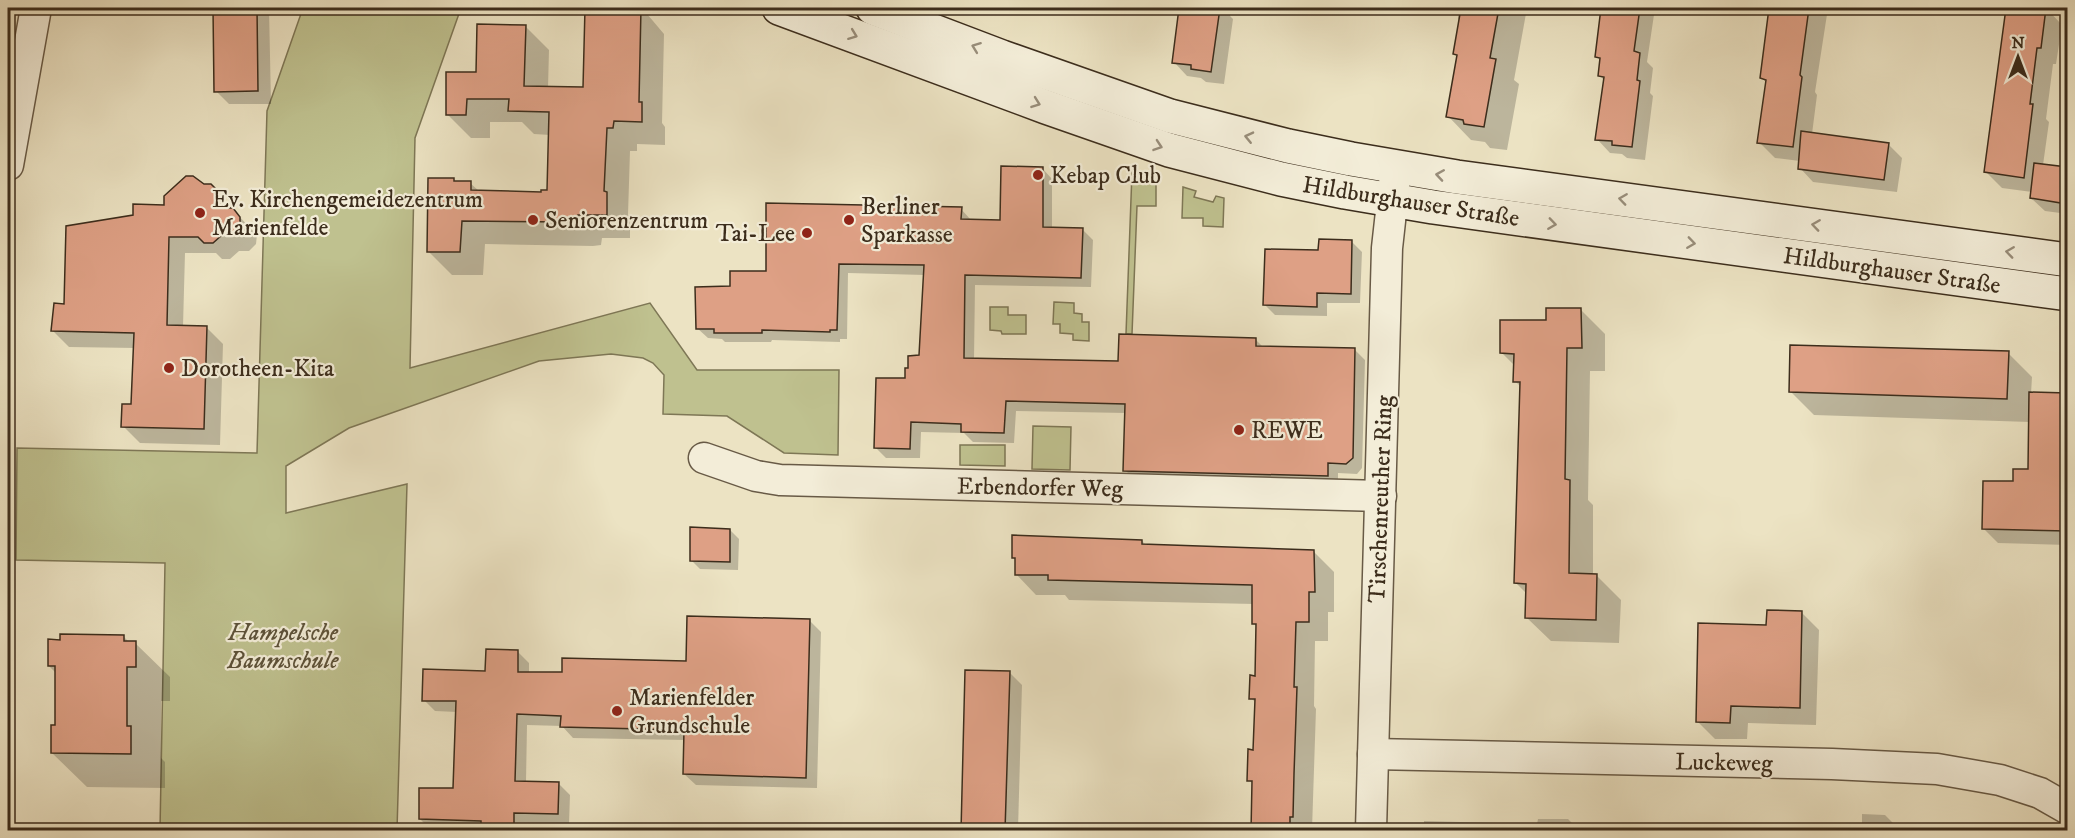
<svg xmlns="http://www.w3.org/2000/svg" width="2075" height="838" font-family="'IM FELL DW Pica',serif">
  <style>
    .green { fill: #bfc18f; stroke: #7e7756; stroke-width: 1.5 }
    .shadow { fill: #0003 }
    .building { fill: #dea085; stroke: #3c2d1c; stroke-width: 1.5 }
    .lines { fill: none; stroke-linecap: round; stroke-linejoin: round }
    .minor-casing { stroke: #685a46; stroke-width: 33 }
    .secondary-casing { stroke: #3c2d1c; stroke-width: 36 }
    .minor { stroke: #f3edd8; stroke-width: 30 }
    .secondary { stroke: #f3edd8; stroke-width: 33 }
    .oneway { stroke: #988d7a }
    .poi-dot { fill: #8f2418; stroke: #f3edd8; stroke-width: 2 }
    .labels { text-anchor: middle; stroke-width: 4.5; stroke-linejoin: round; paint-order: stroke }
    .poi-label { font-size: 24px; fill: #3c2d1c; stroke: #f3edd8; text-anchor: start }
    .street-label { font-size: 24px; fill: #3c2d1c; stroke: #f3edd8 }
    .park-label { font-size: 24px; font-style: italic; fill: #5d5239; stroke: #f3edd8 }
  </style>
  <rect width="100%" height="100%" fill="#ece3c3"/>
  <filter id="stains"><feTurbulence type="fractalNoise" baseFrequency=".00333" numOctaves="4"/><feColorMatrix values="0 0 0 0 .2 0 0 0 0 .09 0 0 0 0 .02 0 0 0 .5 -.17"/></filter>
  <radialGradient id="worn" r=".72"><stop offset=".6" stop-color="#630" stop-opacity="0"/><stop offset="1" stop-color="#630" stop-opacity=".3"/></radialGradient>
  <g class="green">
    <polygon points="303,8 461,8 415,138 410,368 650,303 697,370 839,370 838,455 784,453 727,416 663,414 664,375 653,363 643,358 611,354 539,361 349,428 286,466 286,513 407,484 397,830 160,830 165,563 16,560 17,448 257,453 267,111"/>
    <polygon points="1132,172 1156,179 1156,206 1137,206 1132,334 1126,334"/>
    <polygon points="1183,187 1196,191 1194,197 1213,202 1216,196 1224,198 1223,227 1203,226 1203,218 1182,218"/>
    <polygon points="1054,302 1074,303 1074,313 1082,314 1082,322 1089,322 1089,341 1073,340 1073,334 1060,333 1060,324 1053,324"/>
    <polygon points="990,307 1008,307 1008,315 1026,315 1026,334 1002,334 1001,331 990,330"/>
    <polygon points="1033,426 1071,427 1070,470 1032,469"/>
    <polygon points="960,445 1005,445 1005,466 960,465"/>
  </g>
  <g class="shadow">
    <polygon points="214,8 269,8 271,104 229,104 216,91"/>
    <polygon points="586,8 642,8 664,34 662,123 665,127 665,145 637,144 637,151 630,151 628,215 630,217 630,238 602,238 601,245 593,246 485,244 483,275 452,275 428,251 453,180 456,183 470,183 479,191 543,193 549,192 550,135 534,134 522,122 490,122 490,138 471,138 447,114 477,74 525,26 549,50 548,88 584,88"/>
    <polygon points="998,8 1019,8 1017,15"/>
    <polygon points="1181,8 1230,8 1230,16 1233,19 1224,84 1206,82 1201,78 1187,76 1174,62"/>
    <polygon points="1459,8 1527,8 1514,80 1519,84 1507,150 1490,148 1485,142 1471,140 1448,116 1458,57 1455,53 1460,21 1458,19"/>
    <polygon points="1603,8 1655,8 1647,62 1653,68 1650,93 1653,96 1645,160 1627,158 1622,154 1610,153 1597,139 1605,81 1599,75 1601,61 1597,57"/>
    <polygon points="1771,8 1828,8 1815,92 1817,95 1812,134 1889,145 1902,158 1897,192 1813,182 1800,168 1800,161 1775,158 1759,142 1767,83 1762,78"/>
    <polygon points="2008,8 2046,8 2062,25 2056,64 2053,64 2046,119 2049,122 2043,165 2068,168 2068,214 2045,211 2031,198 2032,192 2002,188 1986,172"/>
    <polygon points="1042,168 1052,179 1052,229 1083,230 1093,240 1091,287 975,285 974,360 1120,363 1255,339 1263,347 1355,350 1365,360 1362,468 1357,474 1338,473 1338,485 1135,480 1125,470 1126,413 1016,411 1014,443 973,442 964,433 921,432 920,458 886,458 876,448 910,370 921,357 925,275 848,273 847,339 840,339 840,342 772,340 771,342 725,342 722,339 708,338 697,328 732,287 768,273 961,209 971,220 1001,221"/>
    <polygon points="203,186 210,186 257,235 256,244 249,251 239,251 230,259 222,259 216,253 185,253 183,327 206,327 223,344 220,445 140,443 123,426 133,406 135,348 69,347 52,330 65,306 135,217 166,207"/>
    <polygon points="1351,241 1362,252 1360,303 1327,303 1327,316 1275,315 1265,305 1320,252"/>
    <polygon points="1581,310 1605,334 1605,371 1590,371 1588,500 1593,505 1593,575 1597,576 1621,600 1619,643 1551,641 1527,618 1527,594 1516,583 1521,387 1515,381 1515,366 1502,353 1548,321"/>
    <polygon points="2008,353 2032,377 2031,394 2068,393 2068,545 1998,543 1983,528 2015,483 2029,471 2030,422 1814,415 1790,391"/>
    <polygon points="730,530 739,539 738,570 700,569 691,560"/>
    <polygon points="1142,541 1146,545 1314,552 1334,572 1334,612 1328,612 1328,641 1315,641 1314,706 1316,709 1312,830 1253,830 1254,785 1249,780 1255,751 1256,703 1251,698 1257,677 1257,627 1254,623 1254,604 1069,600 1065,595 1036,595 1016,574 1016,561 1013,557"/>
    <polygon points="1801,612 1819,630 1816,725 1748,723 1747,739 1715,739 1697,721 1768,626"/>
    <polygon points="809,620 821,632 817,788 696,785 684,774 685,740 573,738 562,726 527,725 526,782 558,783 570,795 569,824 525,824 525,830 431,830 420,819 455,790 457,712 435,711 424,700 487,672 517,651 529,663 529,674 563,674 687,663"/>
    <polygon points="124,637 130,643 135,643 170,677 170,701 161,701 161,758 165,762 165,788 87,787 52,753 56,727 56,673 49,666"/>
    <polygon points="1009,672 1022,685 1018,830 962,830"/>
    <polygon points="1862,814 1885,815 1894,824 1996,828 1998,830 1862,830"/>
    <polygon points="1538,819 1568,819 1575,826 1637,827 1640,830 1424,830 1424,821 1537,824"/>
  </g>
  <g class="building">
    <polygon points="213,8 257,8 258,91 214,92"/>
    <polygon points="585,8 641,8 639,102 642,102 642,122 614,121 613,128 607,128 604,191 607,192 607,215 578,215 578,221 569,222 462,221 460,252 427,252 428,178 454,178 454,181 471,181 471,190 541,192 541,190 547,190 549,112 508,111 509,99 467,99 466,115 446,115 446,72 476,72 477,24 526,25 524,86 583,87"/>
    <polygon points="1179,8 1220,8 1211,72 1191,69 1191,65 1172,63"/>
    <polygon points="1461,8 1499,8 1490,58 1496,59 1484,127 1464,124 1463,120 1446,117 1457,55 1453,54"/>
    <polygon points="1601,8 1640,8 1634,51 1640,53 1637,80 1640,81 1632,147 1612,145 1612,141 1595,140 1604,77 1598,76 1600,58 1595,57"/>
    <polygon points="1769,8 1809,8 1800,75 1802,77 1793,147 1757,143 1766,80 1760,78"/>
    <polygon points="2006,8 2046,8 2041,48 2037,48 2030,104 2033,104 2024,178 1984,172"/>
    <polygon points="1801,131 1889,143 1884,180 1798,169"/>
    <polygon points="2034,163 2067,167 2067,204 2030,198"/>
    <polygon points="1001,166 1043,167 1043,227 1083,228 1081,278 965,275 964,358 1118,361 1119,334 1256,338 1256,346 1355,348 1353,458 1346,464 1328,463 1328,476 1123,471 1125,404 1006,401 1004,433 961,432 961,424 911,422 910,449 874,448 876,378 905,378 905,368 908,368 908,356 919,355 924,265 839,264 837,330 830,330 830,332 762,330 762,333 714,333 714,329 696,329 695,287 730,286 730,271 766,271 766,203 962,207 961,219 1000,220"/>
    <polygon points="186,176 193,176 204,184 211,184 218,191 218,208 233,208 240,217 240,227 232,235 222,235 213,243 204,243 198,237 169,237 167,325 207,326 204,429 121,427 122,404 131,404 134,333 51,331 54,303 64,304 66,226 133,215 133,204 164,205 164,196"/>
    <polygon points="1319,239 1352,240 1351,294 1317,293 1317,307 1263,305 1265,249 1318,250"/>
    <polygon points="1546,308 1581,308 1582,348 1567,348 1565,479 1570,480 1569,573 1597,574 1596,620 1525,618 1526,584 1514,583 1520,382 1513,382 1514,354 1500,353 1500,320 1546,320"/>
    <polygon points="1790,345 2009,351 2007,399 1789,392"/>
    <polygon points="2029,392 2067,393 2067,531 1982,529 1983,481 2013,481 2013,469 2028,469"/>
    <polygon points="690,527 730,529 730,562 690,561"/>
    <polygon points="1012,535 1142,540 1142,544 1314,550 1315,592 1309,592 1309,622 1296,622 1294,687 1297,687 1294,774 1293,817 1290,817 1290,831 1251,831 1252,781 1247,781 1248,749 1253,750 1255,699 1249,699 1250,675 1255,676 1256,624 1252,624 1252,585 1048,580 1048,575 1015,575 1015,558 1012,558"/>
    <polygon points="1767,610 1802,611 1800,708 1731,706 1730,723 1696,722 1698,623 1766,625"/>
    <polygon points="687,616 810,619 806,778 683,774 684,730 560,727 561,716 517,714 515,781 559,782 558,814 514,813 514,831 481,831 481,821 419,819 419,788 453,788 456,701 422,701 423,669 485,671 486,649 518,650 518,672 562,672 562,658 686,661"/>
    <polygon points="60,634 124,635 124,641 136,641 136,667 127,667 127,726 131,726 131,754 51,753 51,725 55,725 55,666 48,666 48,639 60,640"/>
    <polygon points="965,670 1010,671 1005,831 961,831"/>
  </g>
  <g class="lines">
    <defs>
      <g id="minor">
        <polyline points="8,165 36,8"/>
        <polyline points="704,458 756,476 780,480 1381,496"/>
        <polyline points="1373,754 1832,764 1937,769 2000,780 2040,793 2068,809"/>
        <polyline points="1371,830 1387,248 1395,176"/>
      </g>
      <g id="secondary">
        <polyline points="779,8 1046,107 1169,150 1281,179 1345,192 1433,207 2068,294"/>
        <polyline points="873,8 1002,57 1170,116 1288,146 1351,159 1457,177 2068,260"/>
      </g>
    </defs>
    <use href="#minor" class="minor-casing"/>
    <use href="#secondary" class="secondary-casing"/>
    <use href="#minor" class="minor"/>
    <use href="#secondary" class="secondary"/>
  </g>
  <defs><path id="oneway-chevron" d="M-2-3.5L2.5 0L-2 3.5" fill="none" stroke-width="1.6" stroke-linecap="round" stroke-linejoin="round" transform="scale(1.5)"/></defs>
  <g class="oneway">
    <use href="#oneway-chevron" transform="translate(853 35) rotate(21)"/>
    <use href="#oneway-chevron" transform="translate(976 47) rotate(-159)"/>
    <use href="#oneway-chevron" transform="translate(1036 103) rotate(20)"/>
    <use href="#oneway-chevron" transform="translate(1249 137) rotate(-167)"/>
    <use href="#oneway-chevron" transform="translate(1158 146) rotate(19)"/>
    <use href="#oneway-chevron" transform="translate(1440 175) rotate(-171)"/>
    <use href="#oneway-chevron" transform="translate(1623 199) rotate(-172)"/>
    <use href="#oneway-chevron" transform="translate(1552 224) rotate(8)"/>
    <use href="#oneway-chevron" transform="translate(1816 225) rotate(-172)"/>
    <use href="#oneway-chevron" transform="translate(1691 243) rotate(8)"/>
    <use href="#oneway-chevron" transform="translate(2010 252) rotate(-172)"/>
  </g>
  <g class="poi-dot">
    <circle cx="1038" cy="175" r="6"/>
    <circle cx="200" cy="213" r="6"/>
    <circle cx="533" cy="220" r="6"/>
    <circle cx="849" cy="220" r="6"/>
    <circle cx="807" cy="233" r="6"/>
    <circle cx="169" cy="368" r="6"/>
    <circle cx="1239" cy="430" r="6"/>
    <circle cx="617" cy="711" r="6"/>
  </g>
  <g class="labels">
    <g class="poi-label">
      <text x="1050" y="183">Kebap Club</text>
      <text x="212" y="207">Ev. Kirchengemeidezentrum<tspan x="212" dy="28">Marienfelde</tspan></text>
      <text x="861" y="214">Berliner<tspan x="861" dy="28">Sparkasse</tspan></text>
      <text x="545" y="228">Seniorenzentrum</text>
      <text x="795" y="241" text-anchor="end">Tai-Lee</text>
      <text x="181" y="376">Dorotheen-Kita</text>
      <text x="1251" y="438">REWE</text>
      <text x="629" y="705">Marienfelder<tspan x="629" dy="28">Grundschule</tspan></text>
    </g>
    <g class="street-label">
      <text transform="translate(1411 201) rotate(9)" y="8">Hildburghauser Straße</text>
      <text transform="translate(1892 270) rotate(8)" y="8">Hildburghauser Straße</text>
      <text transform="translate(1040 487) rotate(1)" y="8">Erbendorfer Weg</text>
      <text transform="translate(1380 499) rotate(-88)" y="8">Tirschenreuther Ring</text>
      <text transform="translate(1724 762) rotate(1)" y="8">Luckeweg</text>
    </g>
    <g class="park-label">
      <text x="283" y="640">Hampelsche<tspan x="283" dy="28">Baumschule</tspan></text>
    </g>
  </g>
  <rect width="2075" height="838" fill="none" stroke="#ece3c3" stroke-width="30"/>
  <rect x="9" y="9" width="2057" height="820" fill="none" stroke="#3c2d1c" stroke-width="3"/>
  <rect x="15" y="15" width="2045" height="808" fill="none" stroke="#3c2d1c" stroke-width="1.5"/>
  <g transform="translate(2018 57)" stroke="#f3edd8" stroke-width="4.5" paint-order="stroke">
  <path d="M0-4.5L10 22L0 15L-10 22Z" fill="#3c2d1c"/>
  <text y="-9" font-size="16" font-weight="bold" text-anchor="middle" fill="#3c2d1c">N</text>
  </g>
  <rect width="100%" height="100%" filter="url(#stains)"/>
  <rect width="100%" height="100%" fill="url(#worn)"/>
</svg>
